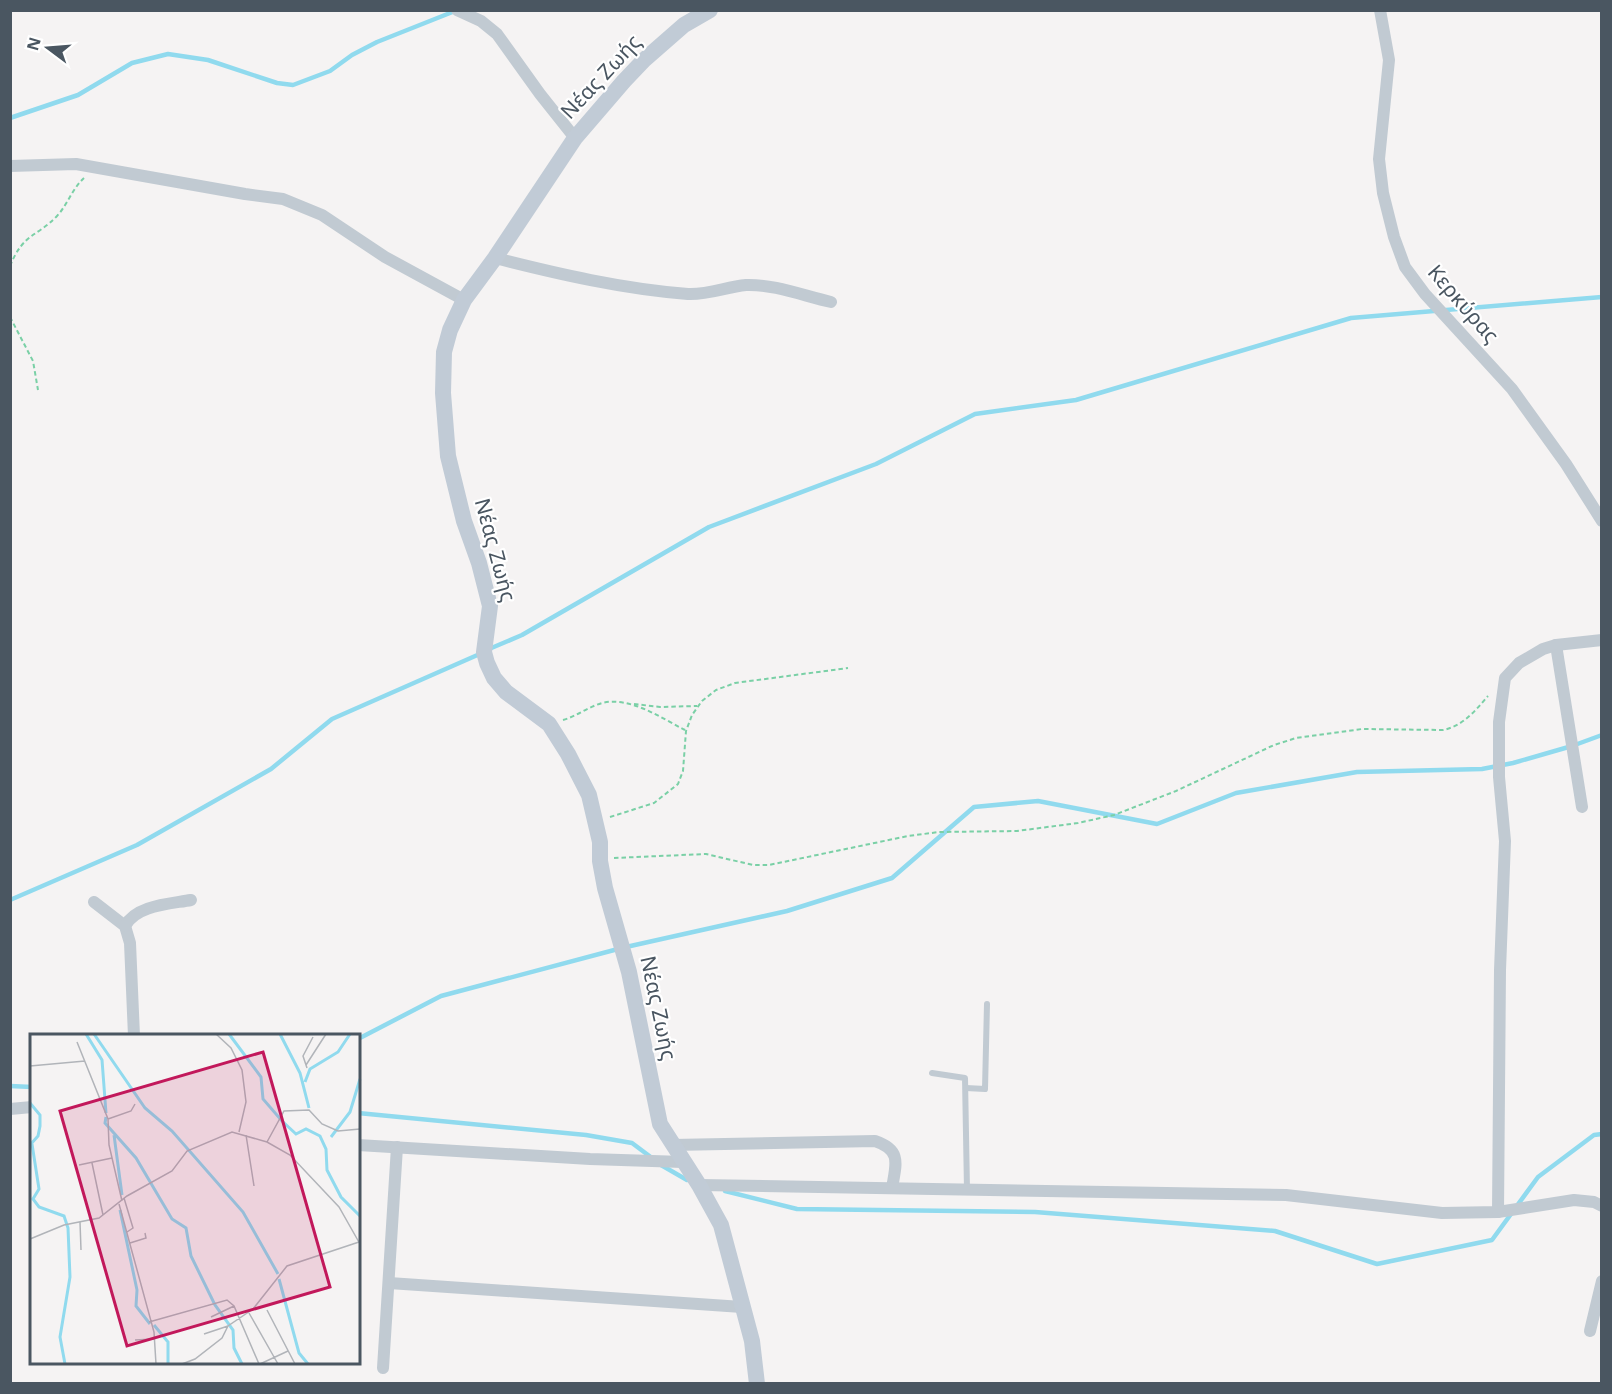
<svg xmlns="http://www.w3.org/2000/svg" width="1612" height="1394" font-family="'Noto Sans',sans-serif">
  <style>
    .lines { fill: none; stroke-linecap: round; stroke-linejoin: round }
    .stream { stroke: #90daee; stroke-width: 4.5 }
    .path { stroke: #7ad0a6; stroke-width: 2; stroke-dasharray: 4.5 3; stroke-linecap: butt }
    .lane { stroke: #c1cad2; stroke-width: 6 }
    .street { stroke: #c1cad2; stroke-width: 12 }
    .secondary { stroke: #c1cbd6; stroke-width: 16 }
    .labels { text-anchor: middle; stroke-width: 4.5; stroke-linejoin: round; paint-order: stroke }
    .street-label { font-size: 21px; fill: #4a5661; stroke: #fff }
    .inset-river { fill: none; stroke: #90daee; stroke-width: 3 }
    .inset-road { fill: none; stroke: #b1b4b9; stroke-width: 1.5 }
    .view { fill: #c2185b; fill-opacity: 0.15; stroke: #c2185b; stroke-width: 3 }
    .inset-edge { fill: none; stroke: #4a5661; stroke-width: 3 }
  </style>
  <rect width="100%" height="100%" fill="#f5f3f3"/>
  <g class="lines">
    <g class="stream">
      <polyline points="10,118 78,95 132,63 168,54 208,60 277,83 293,85 330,71 352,55 377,42 455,11"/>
      <polyline points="489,649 522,635 709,527 876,464 975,414 1076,400 1351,318 1602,297"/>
      <polyline points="10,900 137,845 271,769 332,719 482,653"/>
      <polyline points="626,947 787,911 892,878 974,807 1038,801 1157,824 1236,793 1357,772 1482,769 1513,763 1572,746 1602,735"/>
      <polyline points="358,1039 441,996 618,949"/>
      <polyline points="10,1086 32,1087"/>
      <polyline points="358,1113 586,1135 632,1143 652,1158"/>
      <polyline points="661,1165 687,1180"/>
      <polyline points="725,1191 797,1209 1035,1212 1275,1231 1377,1264 1492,1240 1538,1177 1594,1135 1602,1134"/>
    </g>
    <g class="path">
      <path d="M10,266c14,-34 26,-28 47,-50 11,-12 15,-27 27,-38"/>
      <polyline points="10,317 33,361 38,390"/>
      <polyline points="634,704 660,707 697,706"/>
      <path d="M563,720c14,-4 25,-13 39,-17 28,-7 59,15 83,27"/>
      <polyline points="610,817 654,803 678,784 683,771 686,731 692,715 702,701 716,690 735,683 848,668"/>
      <path d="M614,858l92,-4 47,11h16l139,-29 31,-4 78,-1 61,-8 36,-8 62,-24 98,-46 22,-7 66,-9 81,1c20,-4 32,-19 45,-34"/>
    </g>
    <g class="lane">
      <polyline points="932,1073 965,1078 967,1190"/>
      <polyline points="966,1088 985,1089 987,1004"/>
    </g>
    <g class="street">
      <polyline points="457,10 481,21 497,34 540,94 575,138"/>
      <polyline points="1380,10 1389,60 1379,159 1383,193 1394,237 1405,267 1425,294 1512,389 1566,464 1602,521"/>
      <polyline points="10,166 76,164 245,194 283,199 322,215 385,257 464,300"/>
      <path d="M495,258c63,16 128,31 193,36 20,1 38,-7 58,-9 28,-1 58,11 85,17"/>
      <polyline points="1556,645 1582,807"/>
      <polyline points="94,902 125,926 130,943 134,1036"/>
      <path d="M125,926c11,-21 45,-22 66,-26"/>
      <polyline points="10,1109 32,1107"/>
      <polyline points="358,1145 590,1159 683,1162"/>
      <path d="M672,1145l203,-4c27,9 21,23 17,47"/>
      <polyline points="699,1185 1286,1195 1442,1213 1498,1212 1574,1200 1594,1202 1602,1206"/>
      <polyline points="1498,1212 1500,970 1505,841 1499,777 1499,722 1505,678 1519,663 1543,649 1556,645 1602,640"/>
      <polyline points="389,1283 742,1307"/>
      <polyline points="1590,1331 1602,1281"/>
      <polyline points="383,1368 397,1147"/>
    </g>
    <polyline class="secondary" points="710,10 684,25 644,60 624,81 575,138 495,258 464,300 450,330 444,352 443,393 448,456 464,521 479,563 490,606 484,652 487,663 494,678 506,692 549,724 568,754 589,795 600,842 600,861 605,888 629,972 660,1124 699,1185 721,1225 752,1341 757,1384"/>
  </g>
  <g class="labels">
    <g class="street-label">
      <text transform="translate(601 77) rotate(-47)" y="7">Νέας Ζωής</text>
      <text transform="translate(1463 304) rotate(49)" y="7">Κερκύρας</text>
      <text transform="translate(495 550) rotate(75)" y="7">Νέας Ζωής</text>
      <text transform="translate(658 1008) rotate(78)" y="7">Νέας Ζωής</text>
    </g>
  </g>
  <g transform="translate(30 1034)">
    <rect width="330" height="330" fill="#f5f3f3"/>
    <path class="inset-river" d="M56,0l16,26 4,53M64,0l51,74 27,23 71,81 35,62M199,0l32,43 2,22 19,22 14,13 10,-5 14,7 6,13 1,21 14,27 19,19M250,0l20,39 9,35M275,48l5,-13 28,-17 12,-18M0,69l10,12v11l-2,10 -8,9M76,83l-1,6 31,35 36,61 14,9 5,28 24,49 18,25 1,18 8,16M84,101l8,60M301,103l19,-25 10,-33M2,110l7,45 -6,10 6,8 25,9 4,12 2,49 -10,60 5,27M90,176l17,80 -1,16 14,18M249,245l20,74 9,11M124,291l14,17v22"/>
    <path class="inset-road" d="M186,0l15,14 11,22 4,32 -7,30M47,8l31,77 1,26 13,56M276,31l20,-31M0,32l55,-5M277,34l-4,-12 10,-19M78,85l23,-8 4,-7M216,101l8,51M237,108l17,-31 25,-1 13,14 16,7 22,-2M62,129l11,52M49,131l33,-7M94,164l9,30 -6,4M89,170l35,128 2,32M50,188l1,28M0,205l34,-14 35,-7 28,-22 45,-25 15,-20 45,-19 35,10 23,13 49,52 21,37M100,209l16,-5 -1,-5M237,276l28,54M219,279l29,51M181,283l23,-11M119,288l78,-22 7,6 25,58M174,300l24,-8M105,306l19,-1M152,330l13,-5 27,-21 6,-12 25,-17 34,-43 72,-24M230,330l28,-13"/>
    <path class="view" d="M233,18l67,235 -203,59 -67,-235z"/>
    <rect width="330" height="330" class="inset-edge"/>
  </g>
  <rect width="1612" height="1394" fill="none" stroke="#4a5661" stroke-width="24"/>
  <g transform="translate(48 48) rotate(286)" stroke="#ffffff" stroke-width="4.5" paint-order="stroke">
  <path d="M0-4.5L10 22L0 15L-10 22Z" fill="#4a5661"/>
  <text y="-9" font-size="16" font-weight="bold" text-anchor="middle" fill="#4a5661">N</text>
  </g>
</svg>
